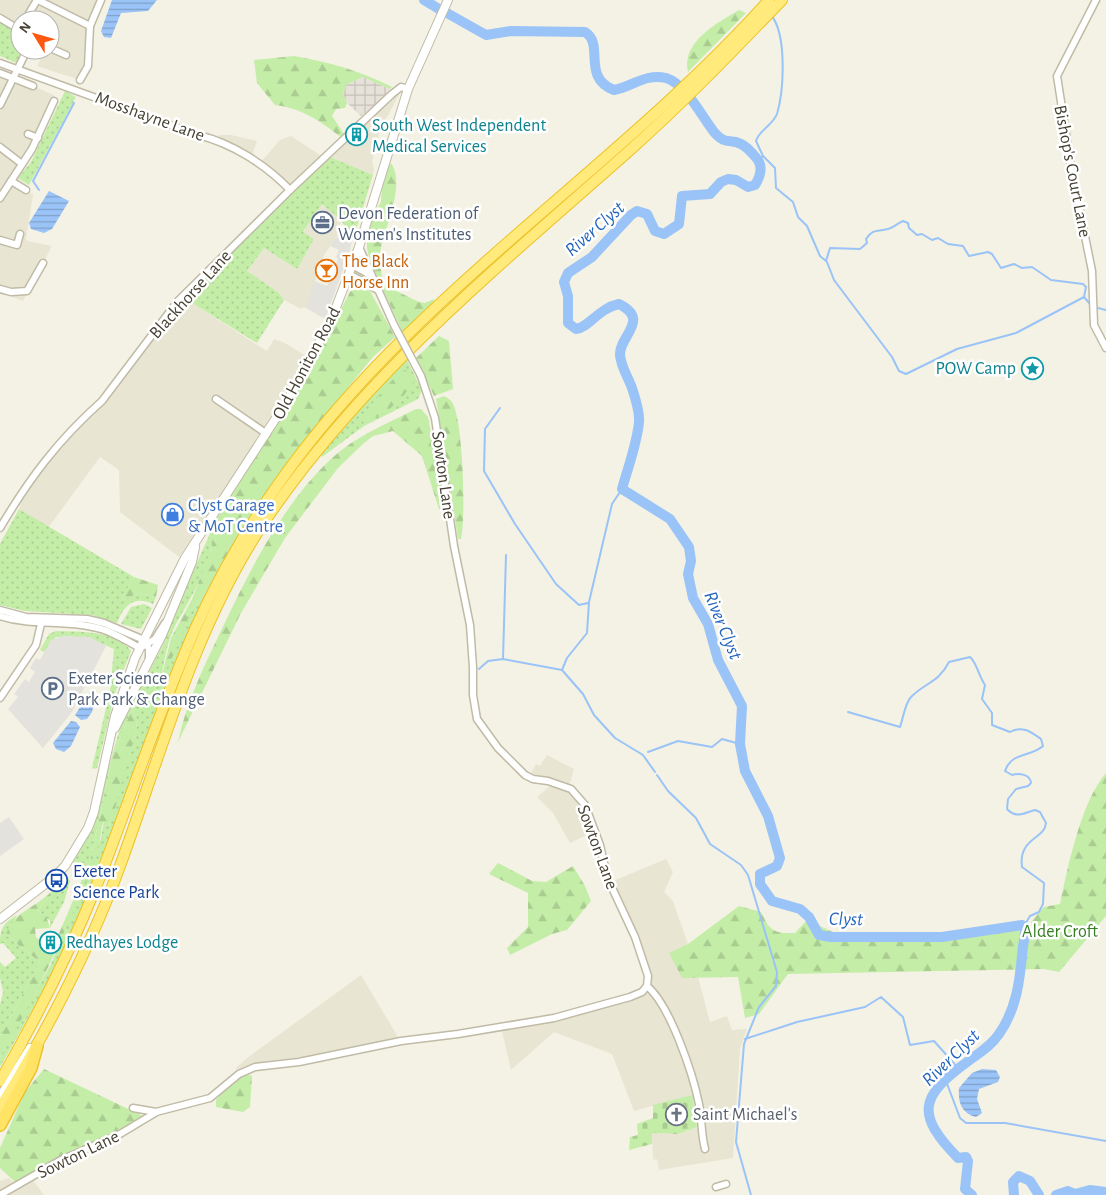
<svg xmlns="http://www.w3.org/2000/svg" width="1106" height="1195" font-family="'Alegreya Sans',sans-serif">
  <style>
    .residential { fill: #e8e5d2 }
    .industrial { fill: url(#industrial-grid) }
    .grass { fill: url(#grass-dots) }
    .forest { fill: url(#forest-firs) }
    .cemetery { fill: url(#cemetery-stones) }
    .parking { fill: #e4e2dd }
    .water { fill: url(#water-rules) }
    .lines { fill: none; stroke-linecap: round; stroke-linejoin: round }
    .stream { stroke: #9ac3f7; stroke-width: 2 }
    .river { stroke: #9ac3f7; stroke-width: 10 }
    .minor-casing { stroke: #c0bba6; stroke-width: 9 }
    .tertiary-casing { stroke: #c0bba6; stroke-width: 10 }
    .trunk-casing { stroke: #edc125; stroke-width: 12 }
    .motorway-casing { stroke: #edc125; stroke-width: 14 }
    .minor { stroke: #fff; stroke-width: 6 }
    .tertiary { stroke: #fff; stroke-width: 8 }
    .trunk { stroke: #ffea7b; stroke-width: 10 }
    .motorway { stroke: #ffe364; stroke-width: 11 }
    .minor-bridge-casing { stroke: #c0bba6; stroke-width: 9; stroke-linecap: butt }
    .minor-bridge { stroke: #fff; stroke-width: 6 }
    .labels { text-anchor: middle; stroke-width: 5; stroke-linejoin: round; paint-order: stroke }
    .street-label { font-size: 18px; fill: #474233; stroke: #fff }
    .culture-label { font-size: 18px; fill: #0d838f; stroke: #fff; text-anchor: start }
    .service-label { font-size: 18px; fill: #4e5e75; stroke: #fff; text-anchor: start }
    .food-label { font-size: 18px; fill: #c56008; stroke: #fff; text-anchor: start }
    .shop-label { font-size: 18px; fill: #366cbe; stroke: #fff; text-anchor: start }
    .transit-label { font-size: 18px; fill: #164399; stroke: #fff; text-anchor: start }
    .park-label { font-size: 18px; fill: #367e21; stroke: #fff }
    .worship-label { font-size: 18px; fill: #5b616d; stroke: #fff; text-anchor: start }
    .water-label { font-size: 19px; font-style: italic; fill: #2264bd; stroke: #fff }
  </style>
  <defs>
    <pattern id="industrial-grid" width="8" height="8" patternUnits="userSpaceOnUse" patternTransform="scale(1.25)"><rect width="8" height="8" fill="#e6e2d9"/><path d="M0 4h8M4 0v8" fill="none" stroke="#c7c3bb"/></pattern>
    <pattern id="grass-dots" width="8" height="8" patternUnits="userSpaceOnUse" patternTransform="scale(1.25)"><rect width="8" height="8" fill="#c4eda8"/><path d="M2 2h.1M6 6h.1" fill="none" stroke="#aacc91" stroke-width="1.8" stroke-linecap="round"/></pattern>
    <pattern id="forest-firs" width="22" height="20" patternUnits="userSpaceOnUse" patternTransform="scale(1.25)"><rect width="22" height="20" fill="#c4eda8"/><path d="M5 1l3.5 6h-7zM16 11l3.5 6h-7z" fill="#aacc91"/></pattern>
    <pattern id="cemetery-stones" width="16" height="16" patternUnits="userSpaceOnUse" patternTransform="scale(1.25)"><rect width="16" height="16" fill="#c4eda8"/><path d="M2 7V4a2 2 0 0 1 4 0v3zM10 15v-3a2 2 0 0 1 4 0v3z" fill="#aacc91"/></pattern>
    <pattern id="water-rules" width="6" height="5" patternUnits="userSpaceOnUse" patternTransform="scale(1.25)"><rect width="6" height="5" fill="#9ac3f7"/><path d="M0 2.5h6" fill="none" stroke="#7fa0c9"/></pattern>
  </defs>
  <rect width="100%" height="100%" fill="#f4f2e4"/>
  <g class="residential">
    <polygon points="0,0 101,0 90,26 88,66 80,80 37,66 45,50 50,50 50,20 20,20 20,23 0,17"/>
    <polygon points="0,72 54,95 41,126 11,174 29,186 28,191 33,195 26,239 27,241 52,246 23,301 0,292"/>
    <polygon points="398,93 399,95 380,130 372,161 374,170 373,175 330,157 380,107"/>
    <polygon points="219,135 231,135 257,141 251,158 218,138"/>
    <polygon points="291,136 323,157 290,187 260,163 280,140"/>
    <polygon points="322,204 342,221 339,226 341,231 324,255 306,308 303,307 301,309 284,300 278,292 247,271 264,248 297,269 314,239 303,233"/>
    <polygon points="184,298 267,351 274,339 285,343 306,356 253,447 179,557 120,512 119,470 100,457 48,528 19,509 24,494 35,475 82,424"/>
    <polygon points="547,755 574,769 569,786 531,773 536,764 540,766"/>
    <polygon points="550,786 574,794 588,818 593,832 570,843 553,813 537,797"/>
    <polygon points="666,859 673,872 664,892 673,901 688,944 669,954 691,977 698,977 710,1022 727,1016 732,1030 747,1029 740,1049 733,1158 659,1170 657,1159 653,1160 652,1133 678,1134 697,1127 692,1095 634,1111 612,1054 554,1032 511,1070 501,1027 554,1019 648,988 651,975 613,881"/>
    <polygon points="361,975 398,1037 322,1055 266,1061 237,1071 236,1068 247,1058"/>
    <polygon points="9,1178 17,1187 32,1179 44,1195 0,1195 0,1181"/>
  </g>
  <polygon class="industrial" points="363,77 390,89 377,104 361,116 347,103 343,94 346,85"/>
  <g class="grass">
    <polygon points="0,22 20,32 20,50 25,50 19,64 0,56"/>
    <polygon points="65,91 76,97 29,185 18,178 31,162"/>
    <polygon points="330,157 373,175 355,233 346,230 342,221 322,204 303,232 314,239 297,269 264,248 247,271 278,292 284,300 257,343 184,298"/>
    <polygon points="406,358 422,390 418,399 364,426 322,457 321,455 357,410"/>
    <path d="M19,509l115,68 -12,21 3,1 14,-6 17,4 -3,7c-19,-9 -29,1 -36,19l-25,-8 -67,-4 -25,-6v-61z"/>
    <path d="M216,520c-2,37 -21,72 -40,104 -9,17 -12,38 -15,56l26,-64 23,-30c-47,101 -81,207 -123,310 -24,59 -55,116 -87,171v-10l51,-93 50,-126 3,-17 5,5 27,-94 1,-13 -5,-10 -19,46 -23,106 -8,22 -9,-20 18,-35 29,-100 46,-89 -2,-2z"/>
    <polygon points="144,604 152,608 141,629 121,624 131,607"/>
    <path d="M56,631c23,1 61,-1 75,20l-16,42 -18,75 -3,1 -2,-1 18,-77 4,-42c-23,-11 -32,-14 -58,-12l-12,15 -4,-2 9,-16z"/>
    <polygon points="68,878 70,881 64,902 50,928 50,921 37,910"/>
    <path d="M17,915l-11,20 34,27 -40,75v-32l3,-13 -3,-14v-16l5,5 11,-9 -13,-15 -3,1c0,-15 3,-21 17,-29z"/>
  </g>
  <g class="forest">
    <path d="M739,10l7,3 -58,59c-7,-30 29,-49 51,-62z"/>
    <path d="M294,56c36,6 66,15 98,31l-2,2 -27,-12 -17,8 -3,9 4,9 -2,5 -9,1 -4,7 12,18 -3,3c-23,-17 -37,-28 -66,-32l-18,-22 -3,-23z"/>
    <path d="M391,163c16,23 -9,68 -11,92 0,7 1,15 2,23h-4c-13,-28 -15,-34 -4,-64 1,-5 6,-8 7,-13 1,-13 2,-26 10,-38z"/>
    <polygon points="380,283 419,302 425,303 434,299 433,304 403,333"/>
    <polygon points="356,286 370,291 395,337 373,357 292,456 254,509 210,586 187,616 188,623 160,683 171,638 192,599 211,550 216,520 318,357 326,340 298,389 350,292"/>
    <polygon points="439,336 449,341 453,389 434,396 416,358"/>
    <path d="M405,370l6,3 2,10c-10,16 -32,37 -51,39 3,-12 32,-47 43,-52z"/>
    <path d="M444,396c4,2 7,4 9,8 10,19 13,113 8,135h-3l-22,-140z"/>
    <path d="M416,409h5l7,8 18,95 -7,-3 -17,-53 -29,-25 -20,5 -9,7 -26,25 -53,70 -44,75 -63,129c8,-38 25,-74 42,-109 29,-61 61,-127 111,-174 25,-23 55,-35 85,-50z"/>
    <polygon points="134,577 158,585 156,597 139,593 125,599 122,598"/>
    <path d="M132,709l5,10 -1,13 -22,80 -6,15 -4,-6 -2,5c-5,41 -25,77 -42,115 -17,40 -38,78 -60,116v-20l40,-75 -34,-27c6,-19 19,-23 34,-34 10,-7 18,-16 27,-25l1,2 -31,32 3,3 6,3 4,12 -15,1 1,8 13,12 5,-4 36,-84 23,-106z"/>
    <path d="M1106,773v143l-47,56 -15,-3 -256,5 -29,40 -14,4 -7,-41 -56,1 -13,-25 19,-9 51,-38 22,6c9,19 13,22 34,21l12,-13 28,13h163l33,-5v-6l13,-15 16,-3c8,-38 21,-102 46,-131z"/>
    <polygon points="498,863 532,881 546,882 573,866 585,886 591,901 567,930 552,934 510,955 507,948 528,927 528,893 489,874"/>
    <polygon points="44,1069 145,1117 15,1182 0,1168 0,1148 25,1092"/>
    <polygon points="247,1074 252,1076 250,1107 243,1112 216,1107 216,1100 233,1082"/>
  </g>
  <polygon class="cemetery" points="692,1095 697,1127 678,1134 652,1133 652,1144 629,1150 630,1137 638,1135 637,1124 653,1118 653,1105"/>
  <g class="parking">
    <polygon points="340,233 352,239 350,251 325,319 306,308 314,281 327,286 338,259 336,257 339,250 330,246"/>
    <polygon points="63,636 90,637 106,646 72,712 43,748 8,709 18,697 14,694 25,679 29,682 35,672 30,668 36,658 40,660 51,640"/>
    <polygon points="9,817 24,839 0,856 0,823"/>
  </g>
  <g class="water">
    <polygon points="112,0 157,0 148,11 121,13 111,38 104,37 101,31"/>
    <polygon points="49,191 69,201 52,229 44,233 31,229 29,223"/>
    <polygon points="90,692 94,692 96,696 92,712 87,719 81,720 75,715"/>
    <polygon points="71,721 76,722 80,727 71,746 64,752 56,749 53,743"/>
    <path d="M982,1069l14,1 4,7 -2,5 -19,7 -2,10 5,14 -6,4c-15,-4 -18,-15 -17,-29l13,-15z"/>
  </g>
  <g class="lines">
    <g class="stream">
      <path d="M763,156l12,12 1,20 17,14 5,15 9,9 13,30 6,5 4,-13 30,1 7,-6 -1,-4c7,-11 11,-7 22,-10 5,-1 10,-6 15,-8l5,2 1,5 8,7 5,-1 10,6 6,-2 10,6 15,2 6,10 19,-4 4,2 9,14 13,-4 8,4 10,-1 19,13 32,4 3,3 -2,10 6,7"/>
      <path d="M758,160l5,-4 -7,-15c3,-11 17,-16 21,-27 7,-24 10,-80 -6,-99"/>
      <polyline points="39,190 33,181 74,103"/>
      <polyline points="827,262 834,280 892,357 899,371 906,374 957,349 1016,333 1084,297"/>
      <polyline points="1094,307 1106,310"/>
      <polyline points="500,408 485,429 484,471 515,524 556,584 579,605 588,603"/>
      <polyline points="622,489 612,504 589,602 587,633 567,658 562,670 583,694 594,715 615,738 643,755 655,772"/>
      <polyline points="503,659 506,555"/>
      <polyline points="479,669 488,661 503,659 562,670"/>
      <path d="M848,712l52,15c3,-8 5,-24 11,-30 14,-14 28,-15 38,-35l21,-5c7,6 9,20 15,28l-3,14 10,14v12l18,7c12,-7 21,0 31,7l2,7c-12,11 -32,6 -38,25l7,4c7,-2 18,-1 19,8l-3,3 -12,3 -8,10 -1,10c9,10 17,4 28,1l5,2 6,11c-1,16 -28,15 -24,44l22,16 -1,21 -4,8 -9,4 -6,10"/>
      <polyline points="648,752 678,741 712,747 722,739 740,744"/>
      <polyline points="657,775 668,791 696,818 710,844 741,865 748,875 777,972 776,986 759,1007 744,1044 736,1142 751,1195"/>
      <polyline points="745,1039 797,1022 865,1007 881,997 903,1017 910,1045 934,1041 958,1068"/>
      <polyline points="946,1081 960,1118 966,1123 1005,1123 1106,1141"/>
    </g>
    <g class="river">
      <polyline points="424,0 439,9"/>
      <path d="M447,13l39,22 25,-4 74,1c20,12 -4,45 29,58 18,-3 31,-17 52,-12 20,6 36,39 48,54 12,14 16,6 27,12 5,2 13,11 17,16 5,8 2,17 -3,25l-7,2 -12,-7 -8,-1 -7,3 -11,12 -28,2 -3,28 -15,10 -9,-3 -8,-17 -10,-3 -6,4 -39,42 -24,16 -4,9 4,14v27l8,6c12,-1 23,-21 43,-25 32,16 0,32 1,51 1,12 8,22 12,33 3,9 8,24 7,34 -2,22 -11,45 -17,67l48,30 19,28 2,14 -3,13 5,24 15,26 10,36 24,46 -2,38 5,27 23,45 12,42 -3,8 -17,8v10l12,17 28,8 9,8 10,18 12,2h111l80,-12 3,2c1,7 -1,13 -2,19 -3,31 -5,61 -24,88 -8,12 -20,19 -32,28 -48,35 -51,53 -9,96l8,-1 2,4 -3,28 7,6"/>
      <polyline points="1014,1195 1013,1182 1019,1176 1030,1181 1039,1195"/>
      <polyline points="1056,1195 1068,1191 1075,1194 1090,1190 1106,1192"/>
    </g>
    <defs>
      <g id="minor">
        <polyline points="38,0 90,26 88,66 80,80"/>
        <polyline points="1096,0 1057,76 1072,172 1092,271 1094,325 1106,348"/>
        <polyline points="0,18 20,30"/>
        <polyline points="25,20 37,0"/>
        <polyline points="90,26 101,0"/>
        <polyline points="50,48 66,55"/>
        <path d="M0,63l198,72c34,8 68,30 92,55"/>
        <polyline points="0,73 33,86"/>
        <polyline points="0,105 27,50"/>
        <polyline points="28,134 38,138"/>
        <polyline points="0,147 22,164"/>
        <polyline points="11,181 26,190"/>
        <polyline points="0,198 32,149 54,101"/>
        <polyline points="0,240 17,245 20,234"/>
        <polyline points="359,247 394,325"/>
        <polyline points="352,265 370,275"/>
        <polyline points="349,274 376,289"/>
        <polyline points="0,289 11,292 27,291 43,263"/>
        <polyline points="216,399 267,434"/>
        <path d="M0,528c29,-49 58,-88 102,-127l75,-99 113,-112 102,-96 9,-7 7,2"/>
        <polyline points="0,610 26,617 87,619 104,623 144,640 149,649 149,659"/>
        <path d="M0,616c31,10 62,4 93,11 17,3 32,13 47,21l15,-9 10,-16"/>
        <polyline points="0,698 36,645 41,624"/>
        <path d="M647,986c23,19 46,88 52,118 3,15 2,30 6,45"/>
        <polyline points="133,1108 156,1112 210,1098 239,1074 255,1067 299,1062 401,1041 458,1034 554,1018 630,997 642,992 647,986 648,976 635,937 607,877 600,845 585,805 571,789 548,781 533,779 525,775 498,748 477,719 473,695 473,667 470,625 454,546 435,418 421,376"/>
        <polyline points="716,1187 726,1184"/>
        <polyline points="0,1195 61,1160 120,1134 155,1113"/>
      </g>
      <g id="tertiary">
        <polyline points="115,728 162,635 192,562 195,547"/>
        <polyline points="0,919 53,878 65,866 88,828 94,812 115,716 135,658 185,558 289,398 332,318 359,247 408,89 448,0"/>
        <polyline points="0,1097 30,1048"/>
      </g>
      <g id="trunk">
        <path d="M0,1081c36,-62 69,-127 96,-194 34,-86 62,-175 100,-260 22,-49 50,-97 81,-141 133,-191 338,-314 492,-486"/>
        <path d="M0,1108c47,-77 89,-157 120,-242 42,-115 73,-235 141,-339 98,-148 236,-259 368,-376 54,-48 103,-99 153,-151"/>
      </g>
      <polyline id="motorway" points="0,1125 31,1068 37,1046"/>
    </defs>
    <use href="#minor" class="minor-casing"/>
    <use href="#tertiary" class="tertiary-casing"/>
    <use href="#trunk" class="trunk-casing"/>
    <use href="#motorway" class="motorway-casing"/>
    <use href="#minor" class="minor"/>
    <use href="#tertiary" class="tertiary"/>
    <use href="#trunk" class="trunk"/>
    <use href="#motorway" class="motorway"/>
    <defs>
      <polyline id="minor-bridge" points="394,325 421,376"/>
    </defs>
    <use href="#minor-bridge" class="minor-bridge-casing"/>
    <use href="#minor-bridge" class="minor-bridge"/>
  </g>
  <defs>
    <symbol id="building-ring" viewBox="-11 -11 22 22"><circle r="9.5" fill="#fff" stroke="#0f9aa8" stroke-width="1.5"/><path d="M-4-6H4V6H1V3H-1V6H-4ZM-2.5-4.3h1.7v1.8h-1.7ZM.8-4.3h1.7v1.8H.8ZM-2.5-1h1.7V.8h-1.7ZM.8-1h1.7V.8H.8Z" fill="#0f9aa8"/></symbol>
    <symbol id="office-ring" viewBox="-11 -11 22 22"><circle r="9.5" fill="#fff" stroke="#5c6f8a" stroke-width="1.5"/><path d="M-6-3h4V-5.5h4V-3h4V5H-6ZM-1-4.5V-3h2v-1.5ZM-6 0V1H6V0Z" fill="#5c6f8a"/></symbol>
    <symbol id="bar-ring" viewBox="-11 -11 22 22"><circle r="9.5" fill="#fff" stroke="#e8710a" stroke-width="1.5"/><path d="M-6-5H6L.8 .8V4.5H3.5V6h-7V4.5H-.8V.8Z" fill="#e8710a"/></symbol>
    <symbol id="sight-ring" viewBox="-11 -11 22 22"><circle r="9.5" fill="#fff" stroke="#0f9aa8" stroke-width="1.5"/><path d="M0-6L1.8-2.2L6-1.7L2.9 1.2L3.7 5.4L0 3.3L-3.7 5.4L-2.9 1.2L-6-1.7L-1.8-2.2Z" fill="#0f9aa8"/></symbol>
    <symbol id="shop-ring" viewBox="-11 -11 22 22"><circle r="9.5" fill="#fff" stroke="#3f7fe0" stroke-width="1.5"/><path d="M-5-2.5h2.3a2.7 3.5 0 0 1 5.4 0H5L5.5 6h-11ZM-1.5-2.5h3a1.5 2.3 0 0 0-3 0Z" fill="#3f7fe0"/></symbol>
    <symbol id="parking-ring" viewBox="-11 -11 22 22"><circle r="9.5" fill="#fff" stroke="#5c6f8a" stroke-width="1.5"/><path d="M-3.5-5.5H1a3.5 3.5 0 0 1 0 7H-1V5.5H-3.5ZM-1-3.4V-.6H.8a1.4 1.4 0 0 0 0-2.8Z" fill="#5c6f8a"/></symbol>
    <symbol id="bus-ring" viewBox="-11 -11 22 22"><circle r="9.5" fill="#fff" stroke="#1a4fb4" stroke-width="1.5"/><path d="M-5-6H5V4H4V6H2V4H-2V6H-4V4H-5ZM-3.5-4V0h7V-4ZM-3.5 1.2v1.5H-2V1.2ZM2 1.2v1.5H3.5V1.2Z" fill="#1a4fb4"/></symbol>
    <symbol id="church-ring" viewBox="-11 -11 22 22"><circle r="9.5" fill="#fff" stroke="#6b7280" stroke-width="1.5"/><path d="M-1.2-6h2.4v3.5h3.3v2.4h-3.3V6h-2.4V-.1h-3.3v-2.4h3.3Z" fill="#6b7280"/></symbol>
  </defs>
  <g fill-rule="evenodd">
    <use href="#building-ring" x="344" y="122" width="25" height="25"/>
    <use href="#office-ring" x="310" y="210" width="25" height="25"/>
    <use href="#bar-ring" x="314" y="258" width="25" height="25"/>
    <use href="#sight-ring" x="1020" y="356" width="25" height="25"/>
    <use href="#shop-ring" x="160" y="502" width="25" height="25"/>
    <use href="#parking-ring" x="40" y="676" width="25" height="25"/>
    <use href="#bus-ring" x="44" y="868" width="25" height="25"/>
    <use href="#building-ring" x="38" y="930" width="25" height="25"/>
    <use href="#church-ring" x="664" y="1102" width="25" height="25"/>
  </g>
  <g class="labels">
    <g class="street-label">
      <text transform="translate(150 116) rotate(20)" y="6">Mosshayne Lane</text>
      <text transform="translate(1073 171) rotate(79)" y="6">Bishop's Court Lane</text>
      <text transform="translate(190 294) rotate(-48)" y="6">Blackhorse Lane</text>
      <text transform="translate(306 363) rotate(-62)" y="6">Old Honiton Road</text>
      <text transform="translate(444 475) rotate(82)" y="6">Sowton Lane</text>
      <text transform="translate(598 847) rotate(70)" y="6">Sowton Lane</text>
      <text transform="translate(78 1154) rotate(-26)" y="6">Sowton Lane</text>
    </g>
    <g class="culture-label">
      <text x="372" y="131">South West Independent<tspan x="372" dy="21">Medical Services</tspan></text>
      <text x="1016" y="374" text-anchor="end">POW Camp</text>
      <text x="66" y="948">Redhayes Lodge</text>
    </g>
    <g class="service-label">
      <text x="338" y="219">Devon Federation of<tspan x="338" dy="21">Women's Institutes</tspan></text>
      <text x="68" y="684">Exeter Science<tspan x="68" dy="21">Park Park &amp; Change</tspan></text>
    </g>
    <g class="food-label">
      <text x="342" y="267">The Black<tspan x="342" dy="21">Horse Inn</tspan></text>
    </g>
    <g class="shop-label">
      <text x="188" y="511">Clyst Garage<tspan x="188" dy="21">&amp; MoT Centre</tspan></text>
    </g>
    <g class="transit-label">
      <text x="73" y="877">Exeter<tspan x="73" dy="21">Science Park</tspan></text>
    </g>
    <g class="park-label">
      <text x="1060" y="937">Alder Croft</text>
    </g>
    <g class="worship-label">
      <text x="693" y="1120">Saint Michael's</text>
    </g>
    <g class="water-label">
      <text transform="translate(594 228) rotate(-41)" y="7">River Clyst</text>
      <text transform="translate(724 625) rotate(68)" y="7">River Clyst</text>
      <text transform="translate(846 918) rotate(1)" y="7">Clyst</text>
      <text transform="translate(950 1057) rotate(-44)" y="7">River Clyst</text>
    </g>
  </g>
  <g transform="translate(35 35) rotate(307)"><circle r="24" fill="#ffffff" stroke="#b5b3ad"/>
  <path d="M0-4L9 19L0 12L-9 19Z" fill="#ff5810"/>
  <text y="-8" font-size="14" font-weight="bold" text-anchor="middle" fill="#474233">N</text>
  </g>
</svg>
